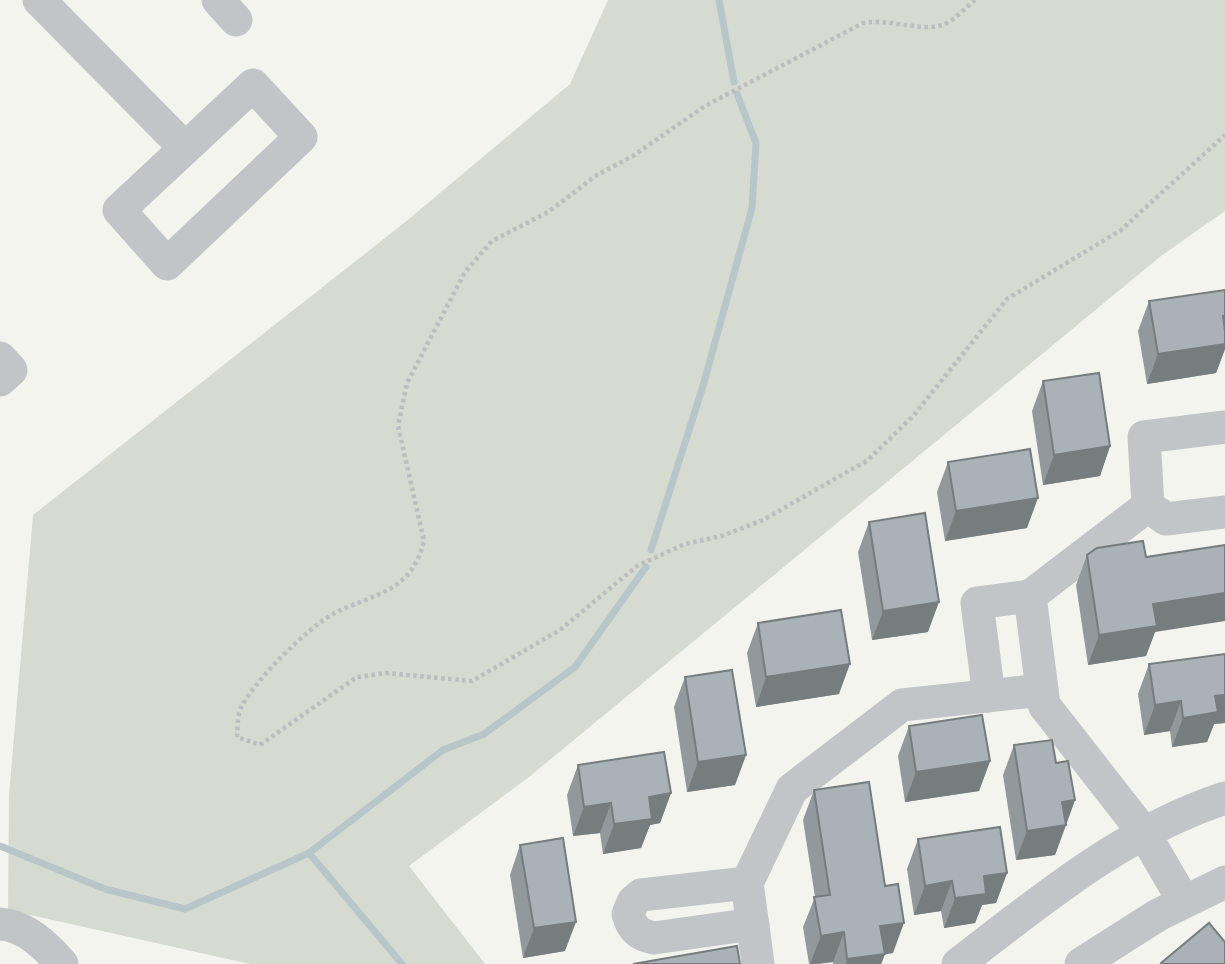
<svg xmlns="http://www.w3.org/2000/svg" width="1225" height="964" font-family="'Noto Sans',sans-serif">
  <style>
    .green { fill: #d5dbd0 }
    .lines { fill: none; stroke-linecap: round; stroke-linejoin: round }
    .stream { stroke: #b8c6c9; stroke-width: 7 }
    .path { stroke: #bbbdbf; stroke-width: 4.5; stroke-dasharray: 3.5 3.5; stroke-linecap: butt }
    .minor { stroke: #c1c5c8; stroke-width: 33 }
    .wall { fill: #91999d }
    .shaded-wall { fill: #767d7f }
    .building { fill: #a9b2b6; stroke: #767d7f; stroke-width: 2 }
  </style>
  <rect width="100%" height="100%" fill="#f4f4ef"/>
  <polygon class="green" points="608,0 1225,0 1225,211 1161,256 529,777 409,866 485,964 250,964 8,910 9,795 33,515 404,223 570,84"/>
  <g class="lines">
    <g class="stream">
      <polyline points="719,0 734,82"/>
      <polyline points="651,550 703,386 752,208 756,143 737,94"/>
      <polyline points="0,846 105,889 185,909 309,853 443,750 484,734 575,667 646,567"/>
      <polyline points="309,853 402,964"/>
    </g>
    <path class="path" d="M975,0c-9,7 -19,19 -30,24 -22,9 -56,-6 -82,-1l-158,83 -72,50 -36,19 -49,37 -56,29 -27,31 -58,111 -9,43 26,115c-13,53 -51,52 -91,73 -26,14 -82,70 -93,96 -3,8 -2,19 -3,27l23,8 97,-68 29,-4 86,8 88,-51 77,-64 48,-22 37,-8 41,-16 105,-60 46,-45 93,-116 114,-69 104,-95"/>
    <g class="minor">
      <polyline points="39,0 184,147"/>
      <polyline points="218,0 236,20"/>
      <polygon points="253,85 301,137 167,264 119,210"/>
      <polyline points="0,358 11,370 0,380"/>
      <polyline points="1148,506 1030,596 1044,705 1144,833 1183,900"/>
      <polyline points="1148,506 1144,437 1225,427"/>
      <polyline points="1148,506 1166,519 1225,512"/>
      <polyline points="989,696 977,603 1030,596"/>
      <path d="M747,883l-106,12 -8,7 -5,12c4,15 11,21 26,24l99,-14"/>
      <path d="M0,924c25,1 46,22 62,40"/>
      <polyline points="758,964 747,883 792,789 902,705 1042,690"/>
      <path d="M958,964c85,-65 164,-132 267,-166"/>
      <polyline points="1081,964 1158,915 1225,882"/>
    </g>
  </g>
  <g class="wall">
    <polygon points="1225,290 1225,349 1216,373 1147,384 1138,331 1149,301"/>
    <polygon points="1043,381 1110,446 1100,476 1043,485 1032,411"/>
    <polygon points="948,462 1027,528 945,541 937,492"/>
    <polygon points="869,522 928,632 872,640 858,552"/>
    <polygon points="1087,555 1146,557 1155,632 1146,656 1088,665 1076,585"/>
    <polygon points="758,623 839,694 756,707 747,653"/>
    <polygon points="1225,654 1225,723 1214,724 1207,742 1172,747 1170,731 1144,735 1138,694 1149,664"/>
    <polygon points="685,677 746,755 735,785 687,792 674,707"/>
    <polygon points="909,726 990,761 979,791 905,802 898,756"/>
    <polygon points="1014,745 1056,763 1075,800 1055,855 1016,860 1003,775"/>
    <polygon points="578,765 671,793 660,823 650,825 641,848 603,854 600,833 573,836 567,795"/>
    <polygon points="814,790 893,953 885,954 881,964 833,964 833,962 820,964 809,964 803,927 815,897 803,820"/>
    <polygon points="918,839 1007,873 996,903 982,905 975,923 944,928 941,911 914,915 907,869"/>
    <polygon points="520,845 565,951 523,958 510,875"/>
  </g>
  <g class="shaded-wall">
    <polygon points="1223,316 1225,316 1225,349 1216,373 1147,384 1158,354"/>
    <polygon points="1110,446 1100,476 1043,485 1054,455"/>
    <polygon points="1038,498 1027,528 945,541 956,511"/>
    <polygon points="1225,593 1225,621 1155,632 1146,656 1088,665 1099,635 1153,604"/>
    <polygon points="939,602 928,632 872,640 883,611"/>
    <polygon points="850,664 839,694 756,707 766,677"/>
    <polygon points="1225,695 1225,723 1214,724 1207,742 1172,747 1183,718 1215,696"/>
    <polygon points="1181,701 1170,731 1144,735 1155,705"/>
    <polygon points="746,755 735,785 687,792 698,762"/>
    <polygon points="990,761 979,791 905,802 916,772"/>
    <polygon points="671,793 660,823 650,825 641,848 603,854 614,824 649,797"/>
    <polygon points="1075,800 1055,855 1016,860 1027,831 1062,802"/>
    <polygon points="611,803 600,833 573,836 584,807"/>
    <polygon points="1007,873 996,903 982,905 975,923 944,928 955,898 984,876"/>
    <polygon points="952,881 941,911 914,915 925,886"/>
    <polygon points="576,922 565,951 523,958 534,928"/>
    <polygon points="904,923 893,953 885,954 881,964 846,964 847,959 880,926"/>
    <polygon points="844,932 833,962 810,964 821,936"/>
  </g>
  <g class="building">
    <polygon points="1225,290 1225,316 1223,316 1225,331 1225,344 1158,354 1149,301"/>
    <polygon points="1099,373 1110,446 1054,455 1043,381"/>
    <polygon points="1030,449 1038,498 956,511 948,462"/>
    <polygon points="925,513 939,602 883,611 869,522"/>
    <polygon points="1143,541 1146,557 1225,545 1225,593 1153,604 1157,626 1099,635 1087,555 1097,548"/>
    <polygon points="841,610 850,664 766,677 758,623"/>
    <polygon points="1225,654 1225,695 1215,696 1218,712 1183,718 1181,701 1155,705 1149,664"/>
    <polygon points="732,670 746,755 698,762 685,677"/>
    <polygon points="982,715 990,761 916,772 909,726"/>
    <polygon points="1052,740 1056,763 1068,761 1075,800 1062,802 1066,825 1027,831 1014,745"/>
    <polygon points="664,752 671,793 649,797 652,819 614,824 611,803 584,807 578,765"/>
    <polygon points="869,782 885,886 898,884 904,923 880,926 885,954 847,959 844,932 821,936 814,897 830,895 814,790"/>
    <polygon points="1000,827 1007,873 984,876 986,894 955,898 952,881 925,886 918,839"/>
    <polygon points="563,838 576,922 534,928 520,845"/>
    <polygon points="1209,923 1225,942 1225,964 1162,964 1161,963"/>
    <polygon points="737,946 740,964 633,964"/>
  </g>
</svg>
